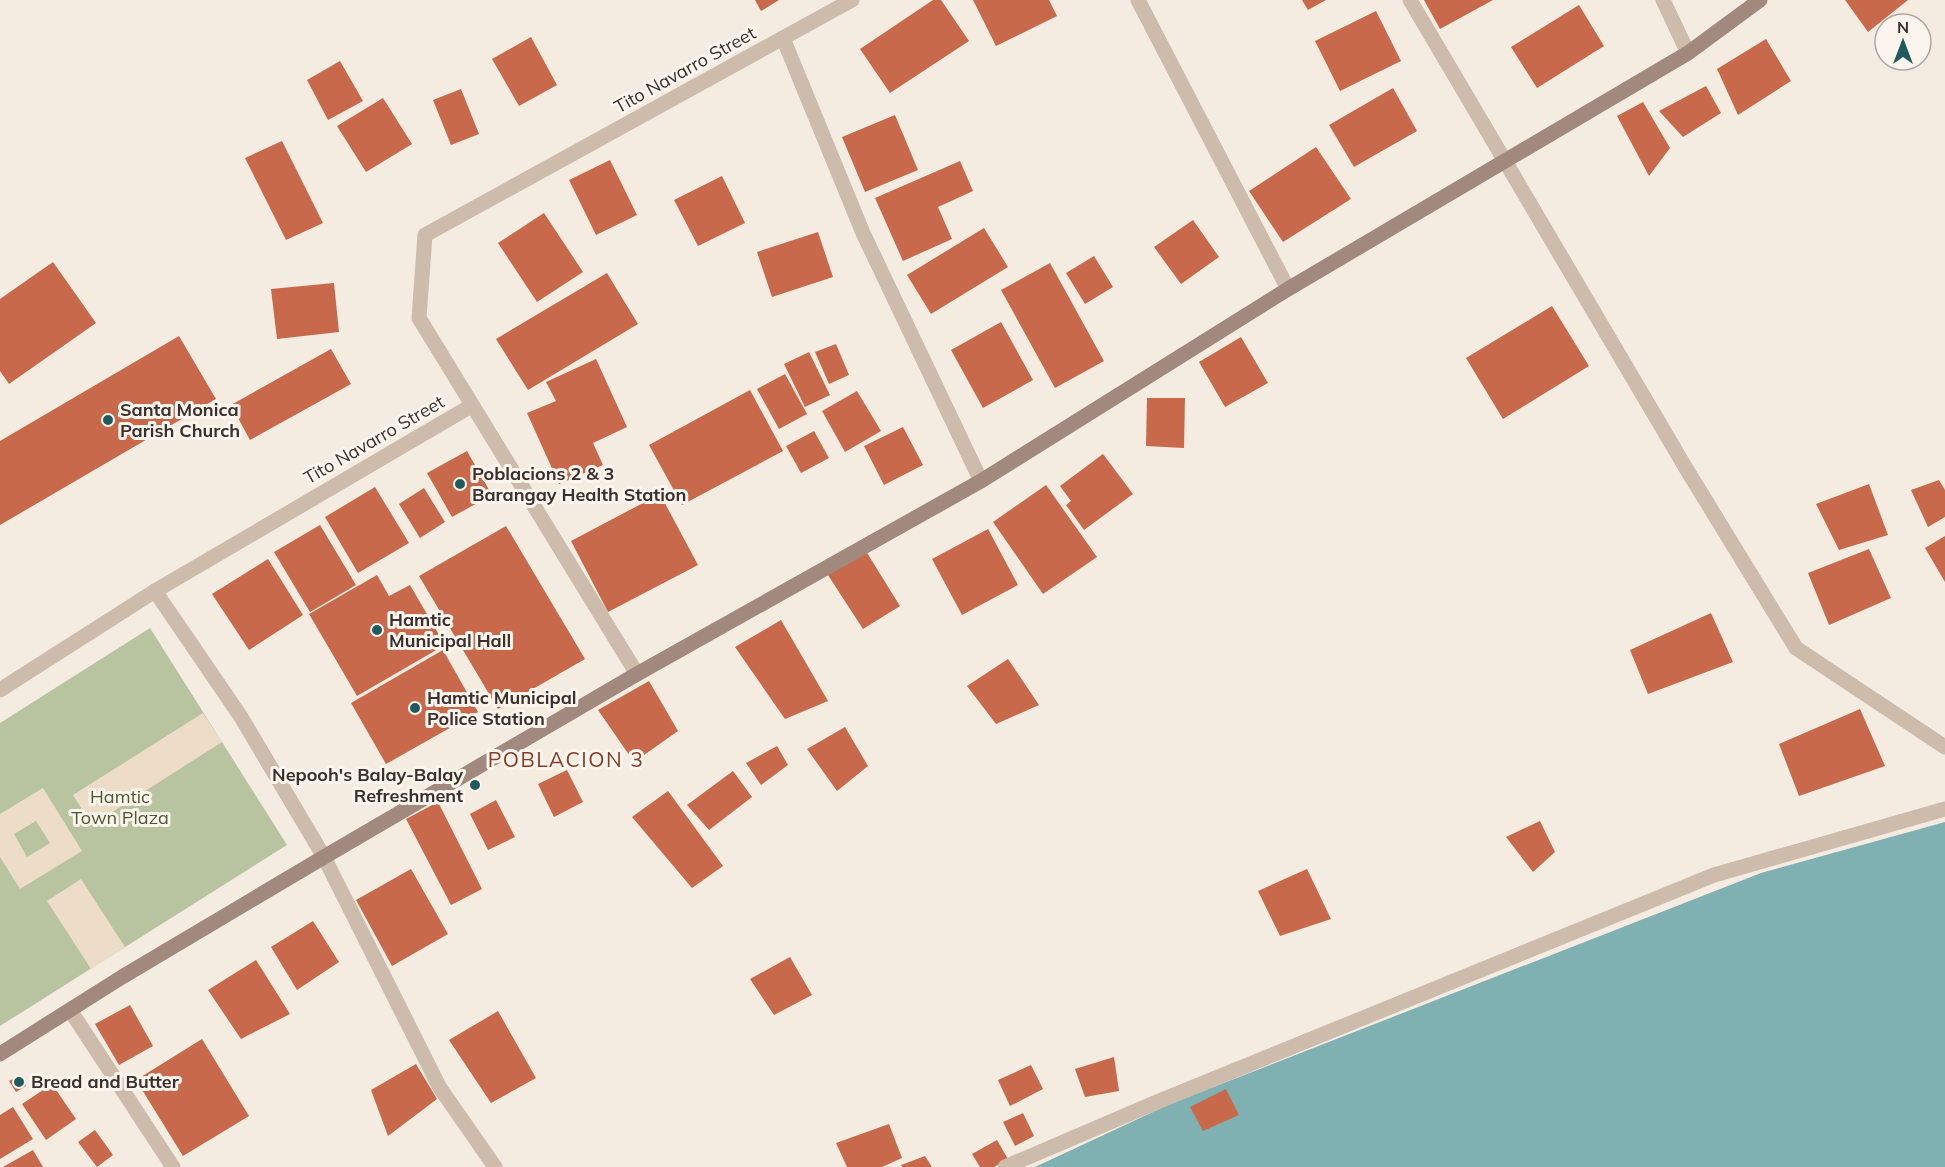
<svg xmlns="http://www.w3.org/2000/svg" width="1945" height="1167" font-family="Mulish,sans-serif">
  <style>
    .green { fill: #b8c4a0 }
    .plaza { fill: #ecdcc8; fill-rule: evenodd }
    .water { fill: #7fb0b2 }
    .building { fill: #c8694b }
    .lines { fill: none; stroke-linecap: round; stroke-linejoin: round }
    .service { stroke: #cdbbac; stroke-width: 15 }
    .minor { stroke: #cdbbac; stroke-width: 15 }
    .secondary { stroke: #a18a7d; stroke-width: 15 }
    .poi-dot { fill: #1f5a5e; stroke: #fbf5ee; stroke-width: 2 }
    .labels { text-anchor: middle; stroke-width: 6; stroke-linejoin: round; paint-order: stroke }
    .street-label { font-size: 18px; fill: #3b302b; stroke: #fbf5ee }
    .poi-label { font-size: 18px; font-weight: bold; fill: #3b302b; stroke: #fbf5ee; text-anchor: start }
    .park-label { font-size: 18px; fill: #4a5a2e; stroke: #fbf5ee }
    .quarter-label { font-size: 21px; letter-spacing: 1.5px; fill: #8c3b22; stroke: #fbf5ee }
  </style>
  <rect width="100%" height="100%" fill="#f4ebe1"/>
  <polygon class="green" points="150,628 287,845 0,1026 0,723"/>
  <g class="plaza">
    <polygon points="203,713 222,742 92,825 73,795"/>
    <path d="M43,788l39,63 -62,38 -20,-32v-43zM36,821l14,22 -23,14 -13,-23z"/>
    <polygon points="81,879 125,947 91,969 47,901"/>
  </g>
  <polygon class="water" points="1945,822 1945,1167 1035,1167 1170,1104 1761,873"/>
  <g class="building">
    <polygon points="755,0 779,0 761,11"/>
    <polygon points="933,0 941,0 969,41 890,93 860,49"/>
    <polygon points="973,0 1049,0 1057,16 996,46"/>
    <polygon points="1302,0 1326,0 1308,10"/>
    <polygon points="1424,0 1493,0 1440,29"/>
    <polygon points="1845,0 1908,0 1868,32"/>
    <polygon points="1579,5 1604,46 1537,88 1511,47"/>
    <polygon points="1376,11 1401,61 1340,91 1315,41"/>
    <polygon points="531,37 557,85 519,106 492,59"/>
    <polygon points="1766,39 1791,81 1738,115 1717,69"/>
    <polygon points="340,61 363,101 328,120 307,80"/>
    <polygon points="1706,86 1721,113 1683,137 1659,111"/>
    <polygon points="1393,88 1417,131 1354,167 1329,125"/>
    <polygon points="461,89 479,134 451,145 433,100"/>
    <polygon points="383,98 412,144 366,172 337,126"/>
    <polygon points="1643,102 1670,148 1649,176 1617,116"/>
    <polygon points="895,115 918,170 865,192 842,137"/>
    <polygon points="282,141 323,223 286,240 245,158"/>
    <polygon points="1316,147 1351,199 1283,242 1249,191"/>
    <polygon points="610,160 637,215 596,235 569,180"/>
    <polygon points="960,161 973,191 938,207 952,239 903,261 875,198"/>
    <polygon points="722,176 745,223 698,246 674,200"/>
    <polygon points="544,213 583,272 537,302 498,243"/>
    <polygon points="1193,220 1219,257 1181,284 1154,247"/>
    <polygon points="984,228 1008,267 931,314 907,275"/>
    <polygon points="818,232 833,277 772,297 757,252"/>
    <polygon points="1094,256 1113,287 1085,304 1066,273"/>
    <polygon points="53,262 96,323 9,384 0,371 0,299"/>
    <polygon points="1050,263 1104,361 1055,388 1001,290"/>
    <polygon points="607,273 638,324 528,390 496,339"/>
    <polygon points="334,283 339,332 277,339 271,289"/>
    <polygon points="1552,306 1589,366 1503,419 1466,358"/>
    <polygon points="1001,322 1033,380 983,408 951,350"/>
    <polygon points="179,336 216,399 0,525 0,441"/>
    <polygon points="1241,337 1268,383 1225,407 1199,362"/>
    <polygon points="836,344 849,375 829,384 815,352"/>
    <polygon points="331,349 351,384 250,440 231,405"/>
    <polygon points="809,352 830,395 805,407 784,364"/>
    <polygon points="596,359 627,427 593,443 603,465 559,484 527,413 556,401 546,382"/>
    <polygon points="785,374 807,414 779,429 757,389"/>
    <polygon points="750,390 783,451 682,505 649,445"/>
    <polygon points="857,391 881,431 845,452 822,411"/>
    <polygon points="1147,398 1185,398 1184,448 1146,446"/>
    <polygon points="903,427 923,465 884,485 864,446"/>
    <polygon points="814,431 829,458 801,473 786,446"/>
    <polygon points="467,451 492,495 452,517 427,473"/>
    <polygon points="1103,454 1133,494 1084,530 1066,505 1071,501 1060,486"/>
    <polygon points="1939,480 1945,490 1945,517 1928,527 1911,490"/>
    <polygon points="1869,484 1888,535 1839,550 1816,504"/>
    <polygon points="1046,485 1097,557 1043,594 993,522"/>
    <polygon points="375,487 409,543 358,573 325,517"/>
    <polygon points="424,488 445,522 420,538 399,504"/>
    <polygon points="660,494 698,565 608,612 571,541"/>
    <polygon points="320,525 356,585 310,612 274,552"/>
    <polygon points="506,526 585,659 498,709 419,576"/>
    <polygon points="988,529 1018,585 962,615 932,559"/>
    <polygon points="1945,536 1945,582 1925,548"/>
    <polygon points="864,548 900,606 863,629 826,572"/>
    <polygon points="1869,549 1891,598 1829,625 1808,573"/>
    <polygon points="268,559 303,615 249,650 212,594"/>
    <polygon points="377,575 389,596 410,585 445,645 357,696 309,614"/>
    <polygon points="1711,613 1733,662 1648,694 1630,650"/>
    <polygon points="781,620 828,701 785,719 735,647"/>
    <polygon points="443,650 478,712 386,764 351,703"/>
    <polygon points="1008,659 1039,705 996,724 967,686"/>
    <polygon points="649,681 678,731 634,762 598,710"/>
    <polygon points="1860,709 1885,766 1799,796 1779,744"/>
    <polygon points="845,727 868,766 837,791 807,749"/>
    <polygon points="777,746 788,765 761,785 746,763"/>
    <polygon points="567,770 583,802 554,817 538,784"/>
    <polygon points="733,771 752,797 709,830 687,805"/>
    <polygon points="668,791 723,866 692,888 632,817"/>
    <polygon points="496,800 515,837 488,850 470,814"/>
    <polygon points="438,802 482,889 451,905 406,819"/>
    <polygon points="1540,821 1555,852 1533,872 1506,837"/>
    <polygon points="411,869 448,934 392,966 356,900"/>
    <polygon points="1307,869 1331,919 1280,936 1258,891"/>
    <polygon points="313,921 339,962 297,990 271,947"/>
    <polygon points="790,957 812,995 774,1015 750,979"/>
    <polygon points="256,960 290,1014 241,1039 208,990"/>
    <polygon points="130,1005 153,1046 119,1065 95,1024"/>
    <polygon points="498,1011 536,1078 491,1103 449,1040"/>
    <polygon points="202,1039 249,1116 183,1156 136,1080"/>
    <polygon points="1114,1057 1119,1091 1085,1097 1075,1069"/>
    <polygon points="416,1064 437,1099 388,1136 371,1090"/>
    <polygon points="1031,1065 1043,1089 1010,1106 998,1080"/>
    <polygon points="20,1075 26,1086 16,1092 9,1081"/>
    <polygon points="52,1084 76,1119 46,1140 22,1104"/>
    <polygon points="1226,1089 1239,1115 1203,1131 1190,1107"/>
    <polygon points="13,1107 33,1139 0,1159 0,1115"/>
    <polygon points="1023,1113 1034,1136 1015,1146 1003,1122"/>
    <polygon points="889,1124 902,1158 882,1167 847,1167 836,1143"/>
    <polygon points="95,1130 113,1155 97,1167 78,1142"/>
    <polygon points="997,1140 1008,1159 994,1167 980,1167 972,1154"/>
    <polygon points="33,1150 43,1167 3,1167"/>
    <polygon points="925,1156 932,1167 902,1167 901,1165"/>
  </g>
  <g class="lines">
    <polyline class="service" points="155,591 241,717 324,857"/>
    <g class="minor">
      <polyline points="1138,0 1288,289"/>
      <polyline points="1410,0 1687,470 1796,648 1945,747"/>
      <polyline points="1663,0 1688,53"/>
      <polyline points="783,38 863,233 981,481"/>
      <polyline points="637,674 419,318 425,235 852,0"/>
      <polyline points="0,690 155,591 471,406"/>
      <polyline points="324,857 440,1088 495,1167"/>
      <polyline points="70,1010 173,1167"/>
      <polyline points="1005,1167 1157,1102 1714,875 1945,809"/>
    </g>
    <polyline class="secondary" points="0,1054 122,977 324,857 637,674 981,481 1288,289 1688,53 1760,0"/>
  </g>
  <g class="poi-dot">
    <circle cx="108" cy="420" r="6"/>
    <circle cx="460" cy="484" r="6"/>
    <circle cx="377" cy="630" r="6"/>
    <circle cx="415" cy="708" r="6"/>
    <circle cx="475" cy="785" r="6"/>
    <circle cx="19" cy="1082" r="6"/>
  </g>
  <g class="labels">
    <g class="street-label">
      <text transform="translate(685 70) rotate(-29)" y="6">Tito Navarro Street</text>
      <text transform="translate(374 440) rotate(-30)" y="6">Tito Navarro Street</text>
    </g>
    <g class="poi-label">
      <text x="120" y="416">Santa Monica<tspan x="120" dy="21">Parish Church</tspan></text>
      <text x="472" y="480">Poblacions 2 &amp; 3<tspan x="472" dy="21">Barangay Health Station</tspan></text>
      <text x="389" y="626">Hamtic<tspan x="389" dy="21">Municipal Hall</tspan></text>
      <text x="427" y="704">Hamtic Municipal<tspan x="427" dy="21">Police Station</tspan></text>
      <text x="463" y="781" text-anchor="end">Nepooh's Balay-Balay<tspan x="463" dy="21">Refreshment</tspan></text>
      <text x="31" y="1088">Bread and Butter</text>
    </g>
    <g class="park-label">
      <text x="120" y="803">Hamtic<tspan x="120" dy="21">Town Plaza</tspan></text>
    </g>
    <g class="quarter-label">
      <text x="566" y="767">POBLACION 3</text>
    </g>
  </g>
  <g transform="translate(1903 42)"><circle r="28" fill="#fbf5ee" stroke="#aea6a0" stroke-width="1.5"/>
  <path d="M0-4.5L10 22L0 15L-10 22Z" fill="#1f5a5e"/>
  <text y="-9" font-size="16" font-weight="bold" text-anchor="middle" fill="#3b302b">N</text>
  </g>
</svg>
